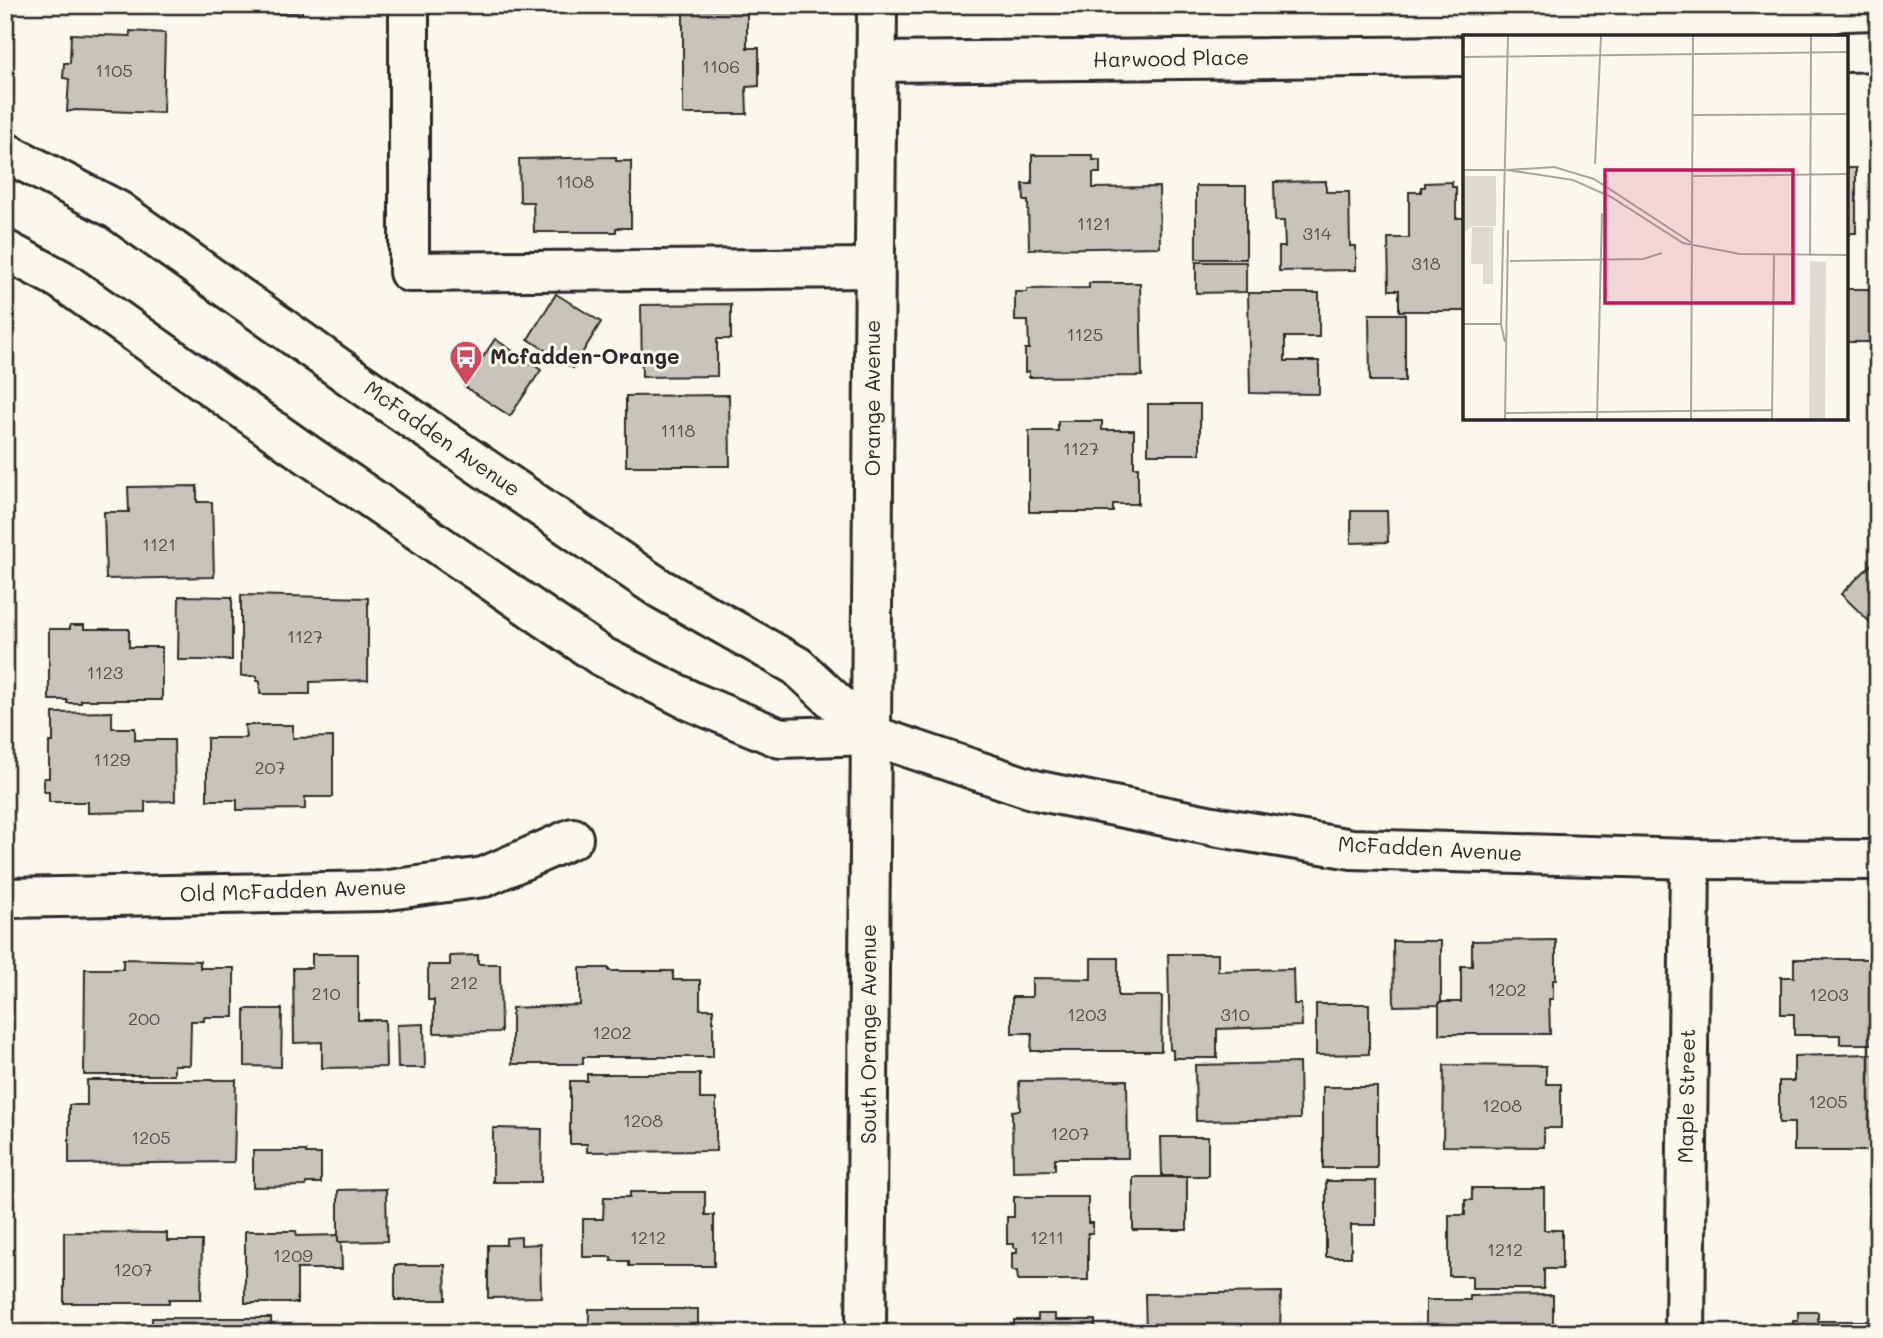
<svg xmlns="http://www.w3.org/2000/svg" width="1883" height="1338" font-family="Mali,sans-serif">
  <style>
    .building { fill: #c7c4bc; stroke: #2b2b2b; stroke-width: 2 }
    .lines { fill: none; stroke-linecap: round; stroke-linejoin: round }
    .minor-casing { stroke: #2b2b2b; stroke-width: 44 }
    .minor { stroke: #fbf7ec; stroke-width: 38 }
    .labels { text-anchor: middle; stroke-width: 6; stroke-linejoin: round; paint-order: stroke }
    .number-label { font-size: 18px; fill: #52514f }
    .street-label { font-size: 21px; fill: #2b2b2b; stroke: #fbf7ec }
    .poi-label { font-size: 21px; font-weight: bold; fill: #2b2b2b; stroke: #fbf7ec; text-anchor: start }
    .inset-road { fill: none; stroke: #a8a59f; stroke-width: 2 }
    .view { fill: #c2185b; fill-opacity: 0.15; stroke: #c2185b; stroke-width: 3.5 }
    .inset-edge { fill: none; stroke: #2b2b2b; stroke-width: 3.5 }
  </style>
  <rect width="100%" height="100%" fill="#fbf7ec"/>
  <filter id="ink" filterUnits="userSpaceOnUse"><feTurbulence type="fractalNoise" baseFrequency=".0143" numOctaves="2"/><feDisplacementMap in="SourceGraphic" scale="14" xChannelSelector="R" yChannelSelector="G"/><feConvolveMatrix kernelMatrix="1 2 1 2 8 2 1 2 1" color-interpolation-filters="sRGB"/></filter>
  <g filter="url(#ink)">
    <g class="building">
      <polygon points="275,5 302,5 302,13 275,14"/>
      <polygon points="683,10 747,10 747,48 759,48 759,86 746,87 747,114 683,114"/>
      <polygon points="130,31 165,33 163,113 75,110 67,112 69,79 63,78 64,63 70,63 71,34 130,36"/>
      <polygon points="1032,155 1093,155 1093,160 1100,160 1100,173 1093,173 1093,188 1159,187 1160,247 1029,249 1028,201 1024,201 1023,184 1032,184"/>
      <polygon points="616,157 616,161 631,161 631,228 616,228 616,232 534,232 533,202 520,202 519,159"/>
      <polygon points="1846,168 1856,168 1856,233 1851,233 1846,241"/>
      <polygon points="1326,181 1326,192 1349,192 1350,246 1356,246 1356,270 1279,271 1279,247 1285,247 1284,221 1275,221 1274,182"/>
      <polygon points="1452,182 1452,187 1456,187 1456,218 1465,218 1465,311 1399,311 1399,290 1389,290 1388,238 1409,238 1409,192 1421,192 1421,187 1425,187 1425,183"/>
      <rect x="1196" y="186" width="50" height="73"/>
      <polygon points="1196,262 1246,262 1246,292 1196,293"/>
      <polygon points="1089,283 1140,283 1142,376 1029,377 1029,371 1025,372 1025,349 1029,349 1028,321 1015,321 1015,292 1027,292 1027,289 1089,288"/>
      <rect x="1846" y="289" width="31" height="53"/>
      <polygon points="1248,293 1319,293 1319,337 1285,337 1285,361 1319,361 1319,394 1250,393"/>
      <polygon points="556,294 601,322 573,368 528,339"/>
      <polygon points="731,304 731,339 717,339 717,376 642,377 641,305"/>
      <polygon points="1369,314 1405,314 1405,381 1370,381"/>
      <polygon points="495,339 541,370 510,416 464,386"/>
      <polygon points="729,395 730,466 626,466 626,396"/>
      <rect x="1148" y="404" width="52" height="50"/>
      <polygon points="1058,421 1102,421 1102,430 1134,430 1134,467 1138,467 1138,504 1113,504 1113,512 1029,512 1029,431 1058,431"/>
      <polygon points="197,486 197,502 212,502 214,577 106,579 104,512 129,512 128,487"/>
      <polygon points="1351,511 1387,511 1388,542 1351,543"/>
      <polygon points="1878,558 1878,630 1841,594"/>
      <polygon points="241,595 368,598 368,680 310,682 310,694 260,694 260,681 257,681 257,676 241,676"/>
      <polygon points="179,596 232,597 232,660 178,660"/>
      <polygon points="70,625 84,625 84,629 129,629 129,647 162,647 162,700 81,700 81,703 67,703 67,700 49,700 49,629 70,629"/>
      <polygon points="112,712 112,728 135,728 135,740 174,740 175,801 145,802 145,812 88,813 88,802 49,802 49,792 44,792 44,778 49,778 49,742 53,742 53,713"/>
      <polygon points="245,725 293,725 293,738 333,737 333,797 305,797 305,809 237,810 237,800 207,800 207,738 246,738"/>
      <polygon points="1556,940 1556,980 1553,980 1553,999 1549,999 1550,1034 1439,1034 1439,1002 1461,1002 1461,966 1472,966 1472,941"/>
      <polygon points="1393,941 1441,941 1441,1002 1439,1002 1439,1005 1394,1006"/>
      <polygon points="312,954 358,954 358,1020 385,1020 386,1067 322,1068 322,1042 294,1043 293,968 312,968"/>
      <polygon points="1168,954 1218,954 1218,971 1293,969 1294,1004 1301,1004 1302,1026 1217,1029 1217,1058 1173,1058 1173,1050 1170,1050"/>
      <polygon points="478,955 478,964 500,964 501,1032 434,1033 434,1000 428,1000 428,965 450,965 450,956"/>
      <polygon points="1091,958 1118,958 1118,996 1162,996 1161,1051 1031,1051 1032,1033 1012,1033 1012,997 1032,997 1032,978 1091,979"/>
      <polygon points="123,959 200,961 200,968 234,968 234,1017 204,1017 204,1021 191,1021 190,1065 174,1065 174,1075 84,1075 85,969 123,969"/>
      <polygon points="1794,959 1878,959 1878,1035 1874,1035 1874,1044 1840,1044 1840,1035 1794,1035 1794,1014 1781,1014 1781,977 1794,977"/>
      <polygon points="580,968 609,968 609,971 673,971 673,980 700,980 700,1009 713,1009 713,1057 583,1057 583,1064 512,1064 512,1008 580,1005"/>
      <polygon points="1316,1004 1369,1004 1369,1054 1316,1055"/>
      <polygon points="245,1009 282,1009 281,1067 245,1066"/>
      <polygon points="424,1024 425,1068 398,1068 397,1025"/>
      <polygon points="1870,1054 1878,1054 1878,1151 1794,1151 1794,1123 1779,1123 1779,1081 1794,1081 1794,1056"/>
      <polygon points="1299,1063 1300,1119 1196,1121 1195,1065"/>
      <polygon points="1444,1065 1546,1066 1546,1084 1561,1084 1561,1128 1544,1128 1544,1147 1443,1146"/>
      <polygon points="587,1074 700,1074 700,1099 716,1099 716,1151 587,1152 587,1144 570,1144 570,1081 587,1081"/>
      <polygon points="87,1080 236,1080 234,1162 69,1164 69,1105 87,1105"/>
      <polygon points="1127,1080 1128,1158 1055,1158 1055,1170 1013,1171 1012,1111 1020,1110 1019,1081"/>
      <rect x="1323" y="1087" width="54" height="81"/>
      <polygon points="493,1128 542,1129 541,1182 493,1182"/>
      <polygon points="1161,1137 1208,1137 1208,1176 1162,1176"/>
      <polygon points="253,1151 306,1151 306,1154 321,1154 321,1183 306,1183 306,1186 253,1187"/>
      <rect x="1133" y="1177" width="54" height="53"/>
      <polygon points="1326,1181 1376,1181 1376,1225 1351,1225 1351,1257 1326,1257"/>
      <polygon points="1472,1188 1544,1188 1544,1230 1562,1230 1562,1269 1544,1269 1544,1289 1472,1289 1472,1276 1449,1276 1449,1215 1465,1215 1465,1200 1472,1200"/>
      <polygon points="386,1189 387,1241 338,1242 338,1190"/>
      <polygon points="630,1192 705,1192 705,1215 714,1215 714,1266 629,1266 629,1261 611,1261 611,1257 583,1257 583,1219 603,1219 604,1197 630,1197"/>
      <polygon points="1014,1197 1088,1197 1088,1223 1093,1223 1093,1233 1088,1233 1088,1280 1018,1280 1017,1271 1012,1271 1012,1253 1017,1253 1017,1248 1014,1248 1014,1244 1007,1244 1007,1217 1014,1217"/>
      <polygon points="245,1231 296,1231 297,1236 338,1235 338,1242 341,1242 342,1269 297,1269 297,1303 245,1303"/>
      <polygon points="64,1232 167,1233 167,1241 202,1241 201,1299 169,1299 169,1303 64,1303"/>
      <polygon points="521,1237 521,1245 540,1244 541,1297 488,1298 488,1245 506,1245 506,1238"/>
      <polygon points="395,1265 445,1265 446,1300 395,1300"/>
      <polygon points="1281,1292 1280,1333 1146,1333 1145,1294"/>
      <polygon points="1553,1295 1553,1333 1426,1333 1426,1300 1470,1300 1470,1296"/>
      <rect x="589" y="1309" width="109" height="24"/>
      <polygon points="1798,1312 1818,1312 1818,1321 1878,1321 1878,1333 1793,1333 1793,1321 1798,1321"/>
      <polygon points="1038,1314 1055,1314 1055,1320 1095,1320 1095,1333 1014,1333 1014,1320 1038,1320"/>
      <rect x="152" y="1318" width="119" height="15"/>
      <polygon points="1308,1330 1329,1330 1329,1333 1309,1333"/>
    </g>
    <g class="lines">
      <defs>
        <g id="minor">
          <polyline points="409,5 409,272 874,268"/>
          <polyline points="1846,52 1878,51"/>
          <polyline points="877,62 1465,56"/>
          <polyline points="5,152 117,210 357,381 659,588 797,666 871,735"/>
          <polyline points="5,250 60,279 292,444 601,656 691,701 780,738 871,735 1035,790 1213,826 1352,849 1690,859 1878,860"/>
          <polyline points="5,898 381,891 484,877 573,838"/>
          <polyline points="866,1333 877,5"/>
          <polyline points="1685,1333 1690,859"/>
        </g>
      </defs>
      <use href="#minor" class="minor-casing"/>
      <use href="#minor" class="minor"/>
    </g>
  </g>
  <defs>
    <symbol id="bus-pin" viewBox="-11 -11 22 30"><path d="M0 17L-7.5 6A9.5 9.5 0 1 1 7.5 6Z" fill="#d1495b" stroke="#fbf7ec"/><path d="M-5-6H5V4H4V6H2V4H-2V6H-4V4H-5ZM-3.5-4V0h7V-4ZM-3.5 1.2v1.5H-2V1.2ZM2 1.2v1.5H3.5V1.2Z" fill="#fff"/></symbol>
  </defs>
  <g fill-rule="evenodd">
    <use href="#bus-pin" x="447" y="338" width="38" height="52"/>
  </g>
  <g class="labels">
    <g class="number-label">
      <text x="721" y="73">1106</text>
      <text x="114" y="77">1105</text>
      <text x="575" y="188">1108</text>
      <text x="1094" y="230">1121</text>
      <text x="1317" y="240">314</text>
      <text x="1426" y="270">318</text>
      <text x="1085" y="341">1125</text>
      <text x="678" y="437">1118</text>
      <text x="1081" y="455">1127</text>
      <text x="159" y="551">1121</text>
      <text x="305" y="643">1127</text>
      <text x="105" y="679">1123</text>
      <text x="112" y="766">1129</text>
      <text x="270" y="774">207</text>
      <text x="464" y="989">212</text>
      <text x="1507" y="996">1202</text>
      <text x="326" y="1000">210</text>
      <text x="1829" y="1001">1203</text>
      <text x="1087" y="1021">1203</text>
      <text x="1235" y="1021">310</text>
      <text x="144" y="1025">200</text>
      <text x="612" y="1039">1202</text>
      <text x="1828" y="1108">1205</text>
      <text x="1502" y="1112">1208</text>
      <text x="643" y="1127">1208</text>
      <text x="1070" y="1140">1207</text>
      <text x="151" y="1144">1205</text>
      <text x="648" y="1244">1212</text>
      <text x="1047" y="1244">1211</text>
      <text x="1505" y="1256">1212</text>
      <text x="293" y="1262">1209</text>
      <text x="133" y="1276">1207</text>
    </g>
    <g class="street-label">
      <text transform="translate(1171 59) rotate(-1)" y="7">Harwood Place</text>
      <text transform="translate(873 398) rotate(-90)" y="7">Orange Avenue</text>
      <text transform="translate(442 439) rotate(35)" y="7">McFadden Avenue</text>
      <text transform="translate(1430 849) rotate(3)" y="7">McFadden Avenue</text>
      <text transform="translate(293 891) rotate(-2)" y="7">Old McFadden Avenue</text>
      <text transform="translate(869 1034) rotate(-90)" y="7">South Orange Avenue</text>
      <text transform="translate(1687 1096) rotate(-89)" y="7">Maple Street</text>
    </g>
    <g class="poi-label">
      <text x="490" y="364">Mcfadden-Orange</text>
    </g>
  </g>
  <g transform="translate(1463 35)">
    <rect width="385" height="385" fill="#fbf7ec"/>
    <path d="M0,141h33v50h-24l-9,8zM9,192h21v57h-10v-20h-12zM347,226l16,1 -1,157h-16z" fill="#dddad0"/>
    <path class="inset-road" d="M0,22l385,-5M230,80l155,-1M132,129l6,-128M0,135h44l66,10 38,17 72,46 57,11 108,1M44,135l47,-3 40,12 98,64M230,141l155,-2M347,220l1,-219M47,226l133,-2 19,-6M0,289h38M42,307l-4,-18 7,-288M42,378l267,-3M42,384l3,-189M134,384l5,-206M228,384l2,-383M309,384l2,-164"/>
    <path class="view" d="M142,135h188v133h-188z"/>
    <rect width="385" height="385" class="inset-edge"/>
  </g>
  <rect width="1883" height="1338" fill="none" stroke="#fbf7ec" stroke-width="28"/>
  <rect x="14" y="14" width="1855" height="1310" fill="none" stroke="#2b2b2b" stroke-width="2.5" filter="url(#ink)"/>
</svg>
